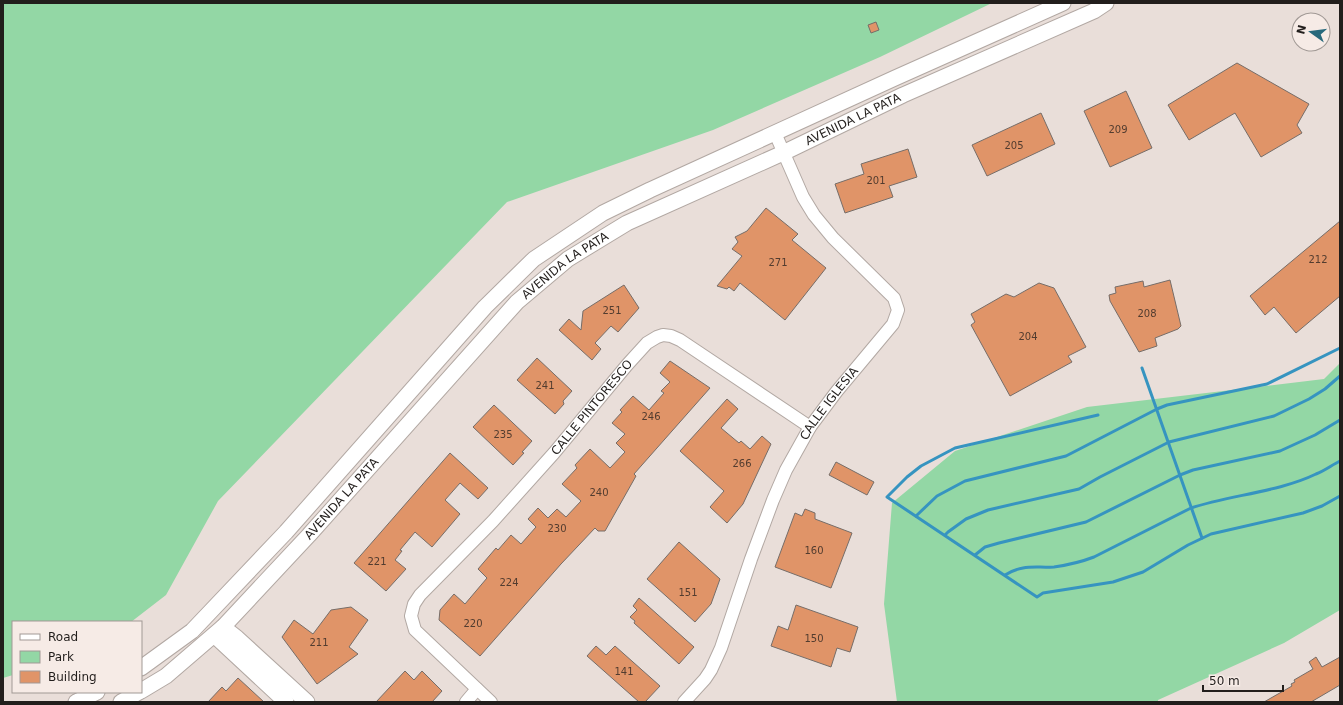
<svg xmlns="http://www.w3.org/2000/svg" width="1343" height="705" font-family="'DejaVu Sans',sans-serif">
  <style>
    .green { fill: #93d7a5 }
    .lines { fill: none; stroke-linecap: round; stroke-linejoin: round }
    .stream { stroke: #3694c0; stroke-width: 3 }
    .building { fill: #e09468; stroke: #766d68 }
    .minor-casing { stroke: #b2a8a3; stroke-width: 14 }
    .major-casing { stroke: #b2a8a3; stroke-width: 17 }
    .minor { stroke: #fff; stroke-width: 12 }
    .major { stroke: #fff; stroke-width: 15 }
    .labels { text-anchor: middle; stroke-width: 3; stroke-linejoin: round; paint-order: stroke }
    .number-label { font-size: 10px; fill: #523c2f }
    .street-label { font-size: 12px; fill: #221e1c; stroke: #f6ebe6 }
  </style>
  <rect width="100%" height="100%" fill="#e9ded9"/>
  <g class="green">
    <polygon points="3,3 992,3 880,57 713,130 507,202 218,501 166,595 131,622 13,622 13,675 3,678"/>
    <polygon points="1340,363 1340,610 1284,643 1158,700 1158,702 897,702 884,604 892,503 955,451 1087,407 1324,379"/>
  </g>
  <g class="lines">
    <g class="stream">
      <polyline points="1142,368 1202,538"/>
      <polyline points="1098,415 955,448 921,466 907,477 887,497 1037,597 1043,593 1113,582 1143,572 1188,545 1211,534 1303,513 1322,506 1340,496"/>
      <polyline points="916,516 937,496 965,481 1066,456 1157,409 1167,405 1267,384 1340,348"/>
      <polyline points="945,535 948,532 966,519 988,510 1079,489 1100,477 1169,442 1274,416 1309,399 1325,389 1340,376"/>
      <polyline points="975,555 985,547 999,543 1086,522 1180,475 1193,470 1280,451 1315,435 1340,420"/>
      <path d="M1005,575c18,-11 29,-7 49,-8 14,-2 27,-5 40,-10l97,-49c39,-13 88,-16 125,-34 8,-3 16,-9 24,-13"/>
    </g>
  </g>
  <g class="building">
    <polygon points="876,22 879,30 871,33 868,25"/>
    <polygon points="1237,63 1309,104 1297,125 1302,133 1261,157 1235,113 1189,140 1168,105"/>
    <polygon points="1126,91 1152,148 1110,167 1084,111"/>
    <polygon points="1041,113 1055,144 987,176 972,145"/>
    <polygon points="908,149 917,177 889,186 893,197 845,213 835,184 864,174 861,164"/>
    <polygon points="766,208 798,234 792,240 826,268 785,320 740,283 734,291 729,287 727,289 717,286 742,256 732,249 738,242 735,237 747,231"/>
    <polygon points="1340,221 1340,296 1296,333 1274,307 1265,315 1250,296"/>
    <polygon points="1170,280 1181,326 1178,329 1155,338 1157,346 1139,352 1110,301 1109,295 1116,293 1115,287 1143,281 1144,287"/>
    <polygon points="1039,283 1054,288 1086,347 1068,356 1072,362 1010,396 971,325 975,322 971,314 1006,294 1014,297"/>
    <polygon points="624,285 639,308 618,332 611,326 595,343 601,349 592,360 559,330 569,319 581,330 583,311"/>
    <polygon points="537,358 572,391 563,401 564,404 555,414 517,380"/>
    <polygon points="670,361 710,388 634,474 636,476 605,531 598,531 595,528 561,564 480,656 439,620 440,610 454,594 465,604 487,578 478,569 496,548 498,550 511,535 521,544 536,527 528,519 538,508 548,518 557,509 566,517 581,501 562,484 577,468 575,465 590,449 610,468 625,452 616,443 625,434 612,423 622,412 620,410 633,396 649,410 664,393 661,391 670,382 660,373"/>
    <polygon points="727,399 738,409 721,428 739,443 741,441 750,449 762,436 771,444 743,504 727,523 710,507 724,491 680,451"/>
    <polygon points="494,405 532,441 522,452 524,453 513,465 473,427"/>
    <polygon points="450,453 488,488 478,499 460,483 445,500 460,514 432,547 415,532 400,550 402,551 395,560 406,569 386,591 354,563"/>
    <polygon points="836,462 874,482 867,495 829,475"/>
    <polygon points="805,509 815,513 815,519 852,533 831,588 775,567 795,513 802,516"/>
    <polygon points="679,542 720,579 711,604 695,622 647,579"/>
    <polygon points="639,598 694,647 679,664 634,623 635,621 630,617 637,610 633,606"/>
    <polygon points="796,605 858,627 850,652 837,648 831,667 771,646 778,626 788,630"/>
    <polygon points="351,607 368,620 349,647 358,654 317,684 282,637 294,620 313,634 331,610"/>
    <polygon points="596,646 606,655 615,646 660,686 645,702 639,702 587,656"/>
    <polygon points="1316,657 1322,667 1340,657 1340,685 1311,702 1264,702 1292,686 1291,684 1295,682 1294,680 1313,669 1309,662"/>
    <polygon points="405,671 414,680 422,671 442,691 432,702 376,702"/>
    <polygon points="238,678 264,702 208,702 222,687 226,691"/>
  </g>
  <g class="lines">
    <defs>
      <g id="minor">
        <polyline points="466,702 477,689"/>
        <path id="s1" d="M491,702l-76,-72 -4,-14 3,-12 6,-9 73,-74 61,-68 73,-88 20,-22 10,-6 6,-2 8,1 9,4 130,87"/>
        <path id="s2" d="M684,702l21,-23 6,-9 10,-22 30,-89 22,-59 13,-30 24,-43 27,-36 56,-67 5,-14 -4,-12 -61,-60 -19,-23 -11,-18 -28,-64"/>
      </g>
      <g id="major">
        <polyline points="223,627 237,638 307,702"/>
        <polyline points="214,635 286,702"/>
        <polyline points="141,668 192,631 286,532 485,307 534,259 603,213 650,190 895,78 1063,3"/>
        <path id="s3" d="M141,691l25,-15 57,-49 86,-92 208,-233 51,-43 59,-36 156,-70 120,-58 191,-84 12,-8"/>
        <polyline points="76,702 97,692"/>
        <polyline points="121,702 139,692"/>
      </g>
    </defs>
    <use href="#minor" class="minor-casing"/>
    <use href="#major" class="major-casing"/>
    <use href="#minor" class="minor"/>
    <use href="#major" class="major"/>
  </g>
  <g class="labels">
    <g class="number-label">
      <text x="1118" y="133">209</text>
      <text x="1014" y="149">205</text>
      <text x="876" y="184">201</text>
      <text x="1318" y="263">212</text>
      <text x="778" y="266">271</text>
      <text x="612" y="314">251</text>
      <text x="1147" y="317">208</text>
      <text x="1028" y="340">204</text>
      <text x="545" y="389">241</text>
      <text x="651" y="420">246</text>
      <text x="503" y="438">235</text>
      <text x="742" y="467">266</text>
      <text x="599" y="496">240</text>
      <text x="557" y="532">230</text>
      <text x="814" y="554">160</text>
      <text x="377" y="565">221</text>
      <text x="509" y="586">224</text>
      <text x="688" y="596">151</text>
      <text x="473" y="627">220</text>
      <text x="814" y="642">150</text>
      <text x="319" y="646">211</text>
      <text x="624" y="675">141</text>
    </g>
    <g class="street-label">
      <text dy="4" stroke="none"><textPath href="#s3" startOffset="927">AVENIDA LA PATA</textPath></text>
      <text dy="4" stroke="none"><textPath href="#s3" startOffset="603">AVENIDA LA PATA</textPath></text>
      <text dy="4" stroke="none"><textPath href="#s2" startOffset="335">CALLE IGLESIA</textPath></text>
      <text dy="4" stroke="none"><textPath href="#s1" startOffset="397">CALLE PINTORESCO</textPath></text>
      <text dy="4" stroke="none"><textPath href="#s3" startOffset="279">AVENIDA LA PATA</textPath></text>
    </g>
  </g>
  <rect width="1343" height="705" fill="none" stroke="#221e1c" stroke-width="8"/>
  <rect x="12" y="621" width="130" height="72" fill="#f6ebe6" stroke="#a19995"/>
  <rect x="20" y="634" width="20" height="6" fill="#ffffff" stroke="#a19995"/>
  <text x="48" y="641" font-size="12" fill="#221e1c">Road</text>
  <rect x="20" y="651" width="20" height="12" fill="#93d7a5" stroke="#a19995"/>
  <text x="48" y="661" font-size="12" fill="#221e1c">Park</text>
  <rect x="20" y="671" width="20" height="12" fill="#e09468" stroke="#a19995"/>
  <text x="48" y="681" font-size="12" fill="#221e1c">Building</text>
  <g transform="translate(1311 32) rotate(284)"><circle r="19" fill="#f6ebe6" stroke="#a19995"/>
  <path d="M0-3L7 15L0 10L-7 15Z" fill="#27697c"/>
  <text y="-6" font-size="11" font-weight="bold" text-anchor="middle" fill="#221e1c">N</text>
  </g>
  <path d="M1203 685v6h80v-6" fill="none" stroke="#221e1c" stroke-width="2"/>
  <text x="1209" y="685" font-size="12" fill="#221e1c" stroke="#f6ebe6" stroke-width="3" paint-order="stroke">50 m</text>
</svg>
